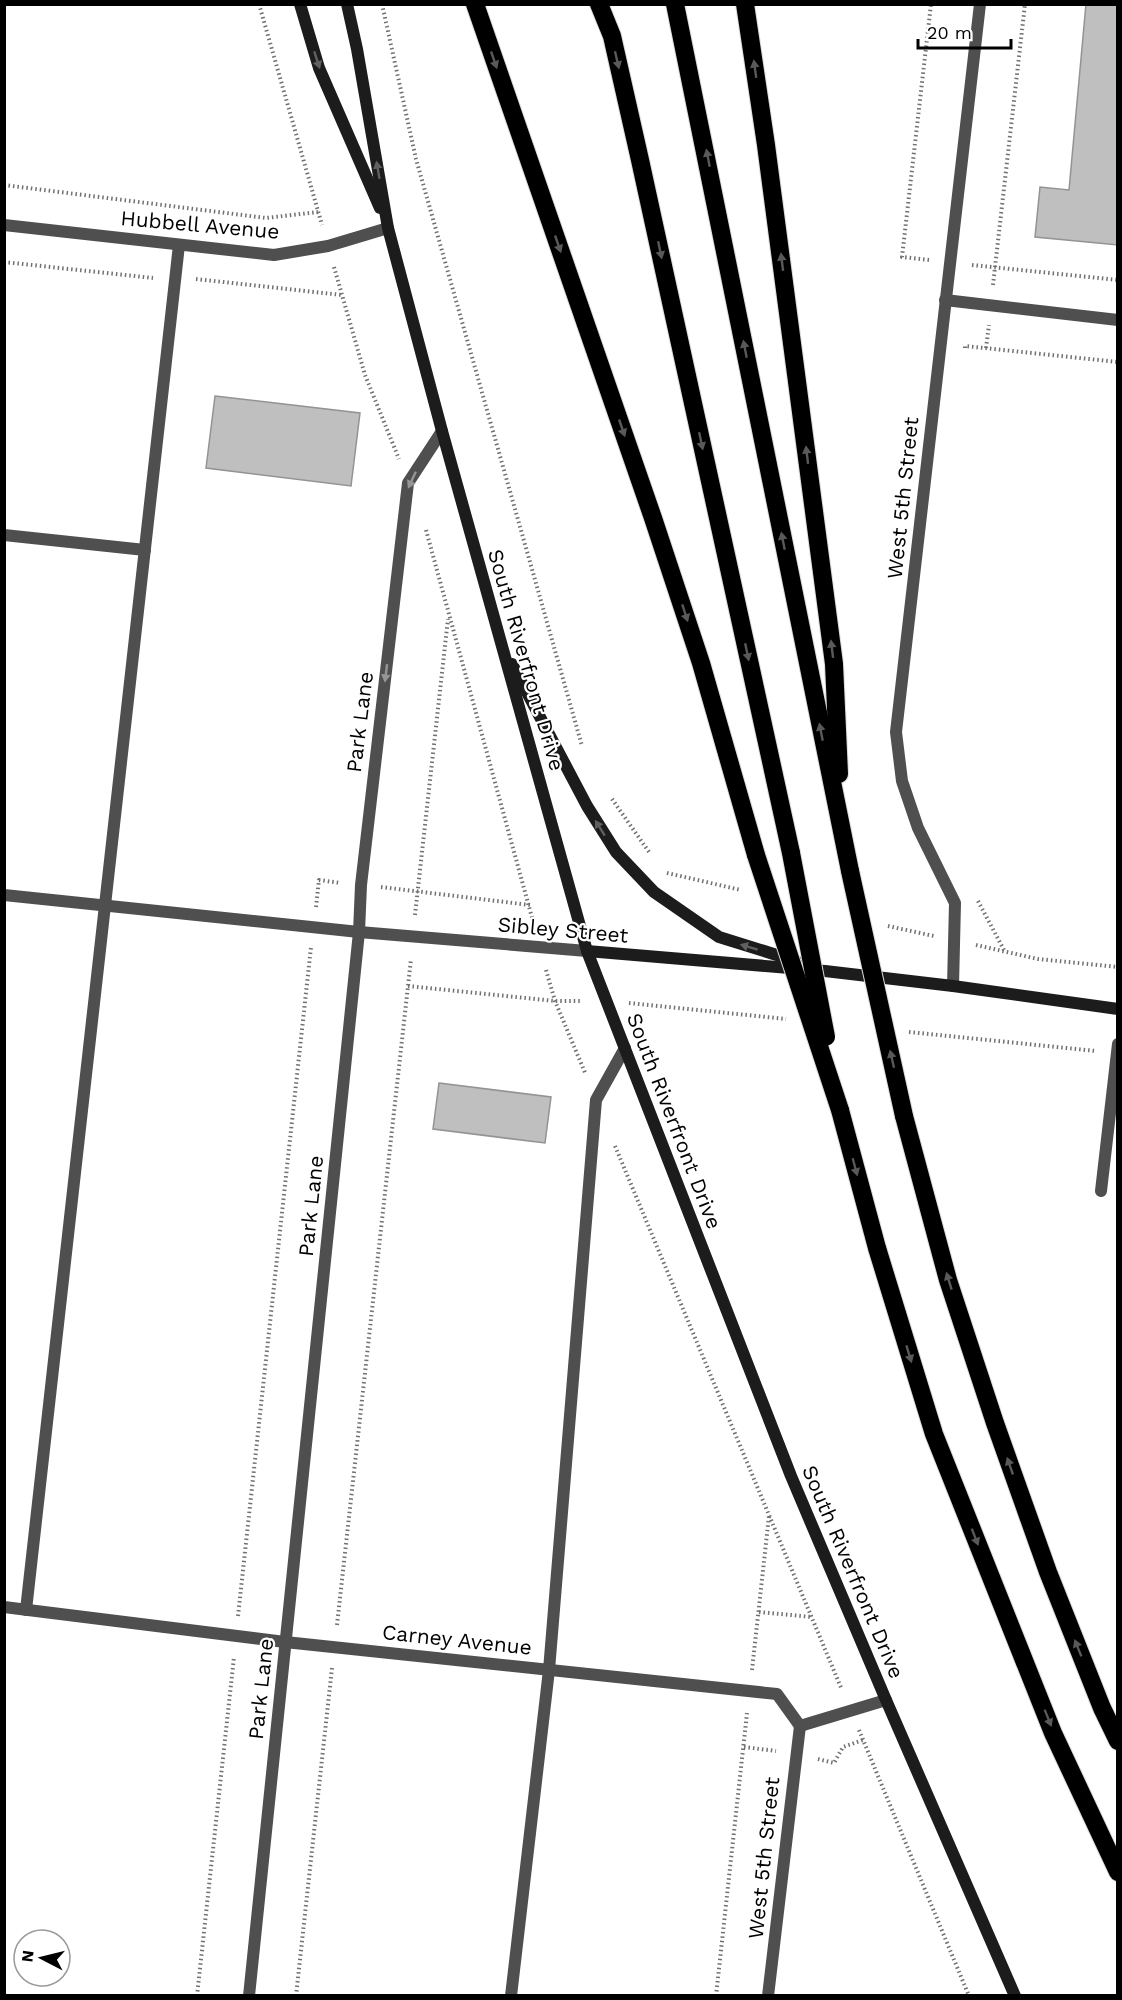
<svg xmlns="http://www.w3.org/2000/svg" width="1122" height="2000" font-family="'Work Sans',sans-serif">
  <style>
    .building { fill: #bfbfbf; stroke: #939393; stroke-width: 1.5 }
    .lines { fill: none; stroke-linecap: round; stroke-linejoin: round }
    .highway-casing { stroke: #dbdbdb; stroke-width: 20 }
    .path { stroke: #717171; stroke-width: 4; stroke-dasharray: 1.5 3; stroke-linecap: butt }
    .lane { stroke: #4f4f4f; stroke-width: 12 }
    .street { stroke: #4f4f4f; stroke-width: 12 }
    .secondary { stroke: #1c1c1c; stroke-width: 12 }
    .highway { stroke: #000; stroke-width: 18 }
    .highway-bridge-casing { stroke: #dbdbdb; stroke-width: 20; stroke-linecap: butt }
    .highway-bridge { stroke: #000; stroke-width: 18 }
    .oneway { fill: #606060 }
    .oneway2 { fill: #595959 }
    .oneway3 { fill: #959595 }
    .labels { text-anchor: middle; stroke-width: 4.5; stroke-linejoin: round; paint-order: stroke }
    .street-label { font-size: 21px; fill: #000; stroke: #fff }
  </style>
  <rect width="100%" height="100%" fill="#fff"/>
  <g class="building">
    <polygon points="1086,4 1118,4 1118,245 1035,237 1040,187 1069,190"/>
    <polygon points="215,396 360,413 351,486 206,468"/>
    <polygon points="439,1083 551,1097 545,1143 433,1129"/>
  </g>
  <g class="lines">
    <defs>
      <g id="highway">
        <polyline points="475,4 653,518 701,663 756,855"/>
        <polyline points="599,4 612,36 640,160 791,853"/>
        <polyline points="675,4 850,871"/>
        <polyline points="745,4 766,145 834,664 839,774"/>
        <polyline points="840,1110 877,1248 934,1434 1053,1733 1118,1872"/>
        <polyline points="904,1116 948,1280 995,1423 1048,1572 1102,1708 1118,1741"/>
      </g>
    </defs>
    <use href="#highway" class="highway-casing"/>
    <g class="path">
      <polyline points="259,4 322,225"/>
      <polyline points="382,4 416,159 582,746"/>
      <polyline points="4,185 266,218 318,212"/>
      <polyline points="929,260 902,257 931,4"/>
      <polyline points="4,262 153,278"/>
      <polyline points="972,265 1118,280"/>
      <polyline points="334,267 365,375 399,459"/>
      <polyline points="196,279 342,295"/>
      <polyline points="993,285 1025,4"/>
      <polyline points="965,348 965,346 1118,362"/>
      <polyline points="986,348 989,325"/>
      <polyline points="426,530 534,925"/>
      <polyline points="612,799 649,852"/>
      <polyline points="667,873 741,890"/>
      <polyline points="381,887 530,905"/>
      <polyline points="978,901 1005,952"/>
      <polyline points="316,907 319,880 341,883"/>
      <polyline points="415,915 448,619"/>
      <polyline points="888,926 934,936"/>
      <polyline points="976,945 1038,959 1118,967"/>
      <polyline points="546,970 555,1001 586,1075"/>
      <polyline points="408,986 555,1001 582,1001"/>
      <polyline points="629,1003 786,1019"/>
      <polyline points="909,1032 1096,1051"/>
      <polyline points="615,1146 842,1690"/>
      <polyline points="759,1612 812,1617"/>
      <polyline points="238,1616 311,947"/>
      <polyline points="337,1625 411,959"/>
      <polyline points="752,1670 769,1516"/>
      <polyline points="859,1730 969,1996"/>
      <polyline points="744,1747 776,1751"/>
      <polyline points="818,1759 834,1763 843,1747 863,1740"/>
      <polyline points="197,1996 234,1657"/>
      <polyline points="296,1996 332,1668"/>
      <polyline points="716,1996 747,1713"/>
    </g>
    <g class="lane">
      <polyline points="4,535 145,550"/>
      <polyline points="1101,1191 1118,1044"/>
      <polyline points="26,1610 179,245"/>
      <polyline points="511,1996 549,1670 596,1100 625,1048"/>
    </g>
    <g class="street">
      <polyline points="4,225 274,255 328,246 388,228"/>
      <polyline points="945,300 1118,320"/>
      <polyline points="4,895 359,932 587,951"/>
      <polyline points="953,986 955,903 918,828 902,781 896,732 980,4"/>
      <polyline points="4,1607 285,1642 777,1694 800,1726 886,1700"/>
      <polyline points="249,1996 359,932 361,885 408,483 442,431"/>
      <polyline points="768,1996 800,1726"/>
    </g>
    <g class="secondary">
      <polyline points="300,4 319,68 380,208"/>
      <polyline points="347,4 357,49 388,228 442,431 587,951 791,1476 886,1700 1015,1996"/>
      <polyline points="512,664 587,806 616,852 654,892 719,937 796,961"/>
      <polyline points="587,951 825,971 953,986 1118,1009"/>
    </g>
    <use href="#highway" class="highway"/>
    <defs>
      <g id="highway-bridge">
        <polyline points="791,853 826,1037"/>
        <polyline points="756,855 840,1110"/>
        <polyline points="850,871 904,1116"/>
      </g>
    </defs>
    <use href="#highway-bridge" class="highway-bridge-casing"/>
    <use href="#highway-bridge" class="highway-bridge"/>
  </g>
  <defs><path id="oneway-solid" d="M-6-.8H1V-3.2L6.5 0L1 3.2V.8H-6Z" transform="scale(1.5)"/></defs>
  <g class="oneway">
    <use href="#oneway-solid" transform="translate(317 60) rotate(72)"/>
    <use href="#oneway-solid" transform="translate(378 170) rotate(-100)"/>
    <use href="#oneway-solid" transform="translate(600 828) rotate(-122)"/>
    <use href="#oneway-solid" transform="translate(749 947) rotate(-163)"/>
  </g>
  <g class="oneway2">
    <use href="#oneway-solid" transform="translate(494 60) rotate(71)"/>
    <use href="#oneway-solid" transform="translate(617 60) rotate(77)"/>
    <use href="#oneway-solid" transform="translate(755 69) rotate(-98)"/>
    <use href="#oneway-solid" transform="translate(708 158) rotate(-101)"/>
    <use href="#oneway-solid" transform="translate(558 244) rotate(71)"/>
    <use href="#oneway-solid" transform="translate(660 250) rotate(78)"/>
    <use href="#oneway-solid" transform="translate(782 262) rotate(-97)"/>
    <use href="#oneway-solid" transform="translate(745 349) rotate(-101)"/>
    <use href="#oneway-solid" transform="translate(622 428) rotate(71)"/>
    <use href="#oneway-solid" transform="translate(701 441) rotate(78)"/>
    <use href="#oneway-solid" transform="translate(807 455) rotate(-97)"/>
    <use href="#oneway-solid" transform="translate(783 541) rotate(-101)"/>
    <use href="#oneway-solid" transform="translate(685 613) rotate(72)"/>
    <use href="#oneway-solid" transform="translate(832 649) rotate(-97)"/>
    <use href="#oneway-solid" transform="translate(747 652) rotate(78)"/>
    <use href="#oneway-solid" transform="translate(821 732) rotate(-101)"/>
    <use href="#oneway-solid" transform="translate(892 1059) rotate(-103)"/>
    <use href="#oneway-solid" transform="translate(855 1167) rotate(75)"/>
    <use href="#oneway-solid" transform="translate(949 1281) rotate(-107)"/>
    <use href="#oneway-solid" transform="translate(909 1354) rotate(73)"/>
    <use href="#oneway-solid" transform="translate(1010 1466) rotate(-109)"/>
    <use href="#oneway-solid" transform="translate(975 1537) rotate(69)"/>
    <use href="#oneway-solid" transform="translate(1078 1648) rotate(-112)"/>
    <use href="#oneway-solid" transform="translate(1048 1718) rotate(68)"/>
  </g>
  <g class="oneway3">
    <use href="#oneway-solid" transform="translate(412 480) rotate(115)"/>
    <use href="#oneway-solid" transform="translate(386 673) rotate(97)"/>
  </g>
  <g class="labels">
    <g class="street-label">
      <text transform="translate(200 225) rotate(5)" y="7">Hubbell Avenue</text>
      <text transform="translate(903 498) rotate(-84)" y="7">West 5th Street</text>
      <text transform="translate(526 660) rotate(74)" y="7">South Riverfront Drive</text>
      <text transform="translate(360 722) rotate(-83)" y="7">Park Lane</text>
      <text transform="translate(563 930) rotate(5)" y="7">Sibley Street</text>
      <text transform="translate(674 1121) rotate(69)" y="7">South Riverfront Drive</text>
      <text transform="translate(311 1206) rotate(-84)" y="7">Park Lane</text>
      <text transform="translate(853 1572) rotate(67)" y="7">South Riverfront Drive</text>
      <text transform="translate(457 1640) rotate(6)" y="7">Carney Avenue</text>
      <text transform="translate(261 1689) rotate(-84)" y="7">Park Lane</text>
      <text transform="translate(764 1858) rotate(-84)" y="7">West 5th Street</text>
    </g>
  </g>
  <rect width="1122" height="2000" fill="none" stroke="#000000" stroke-width="12"/>
  <g transform="translate(42 1958) rotate(277)"><circle r="28" fill="#ffffff" stroke="#999999" stroke-width="1.5"/>
  <path d="M0-4.5L10 22L0 15L-10 22Z" fill="#000000"/>
  <text y="-9" font-size="16" font-weight="bold" text-anchor="middle" fill="#000000">N</text>
  </g>
  <path d="M918 39v9h93v-9" fill="none" stroke="#000000" stroke-width="3"/>
  <text x="927" y="39" font-size="18" fill="#000000" stroke="#ffffff" stroke-width="4.5" paint-order="stroke">20 m</text>
</svg>
